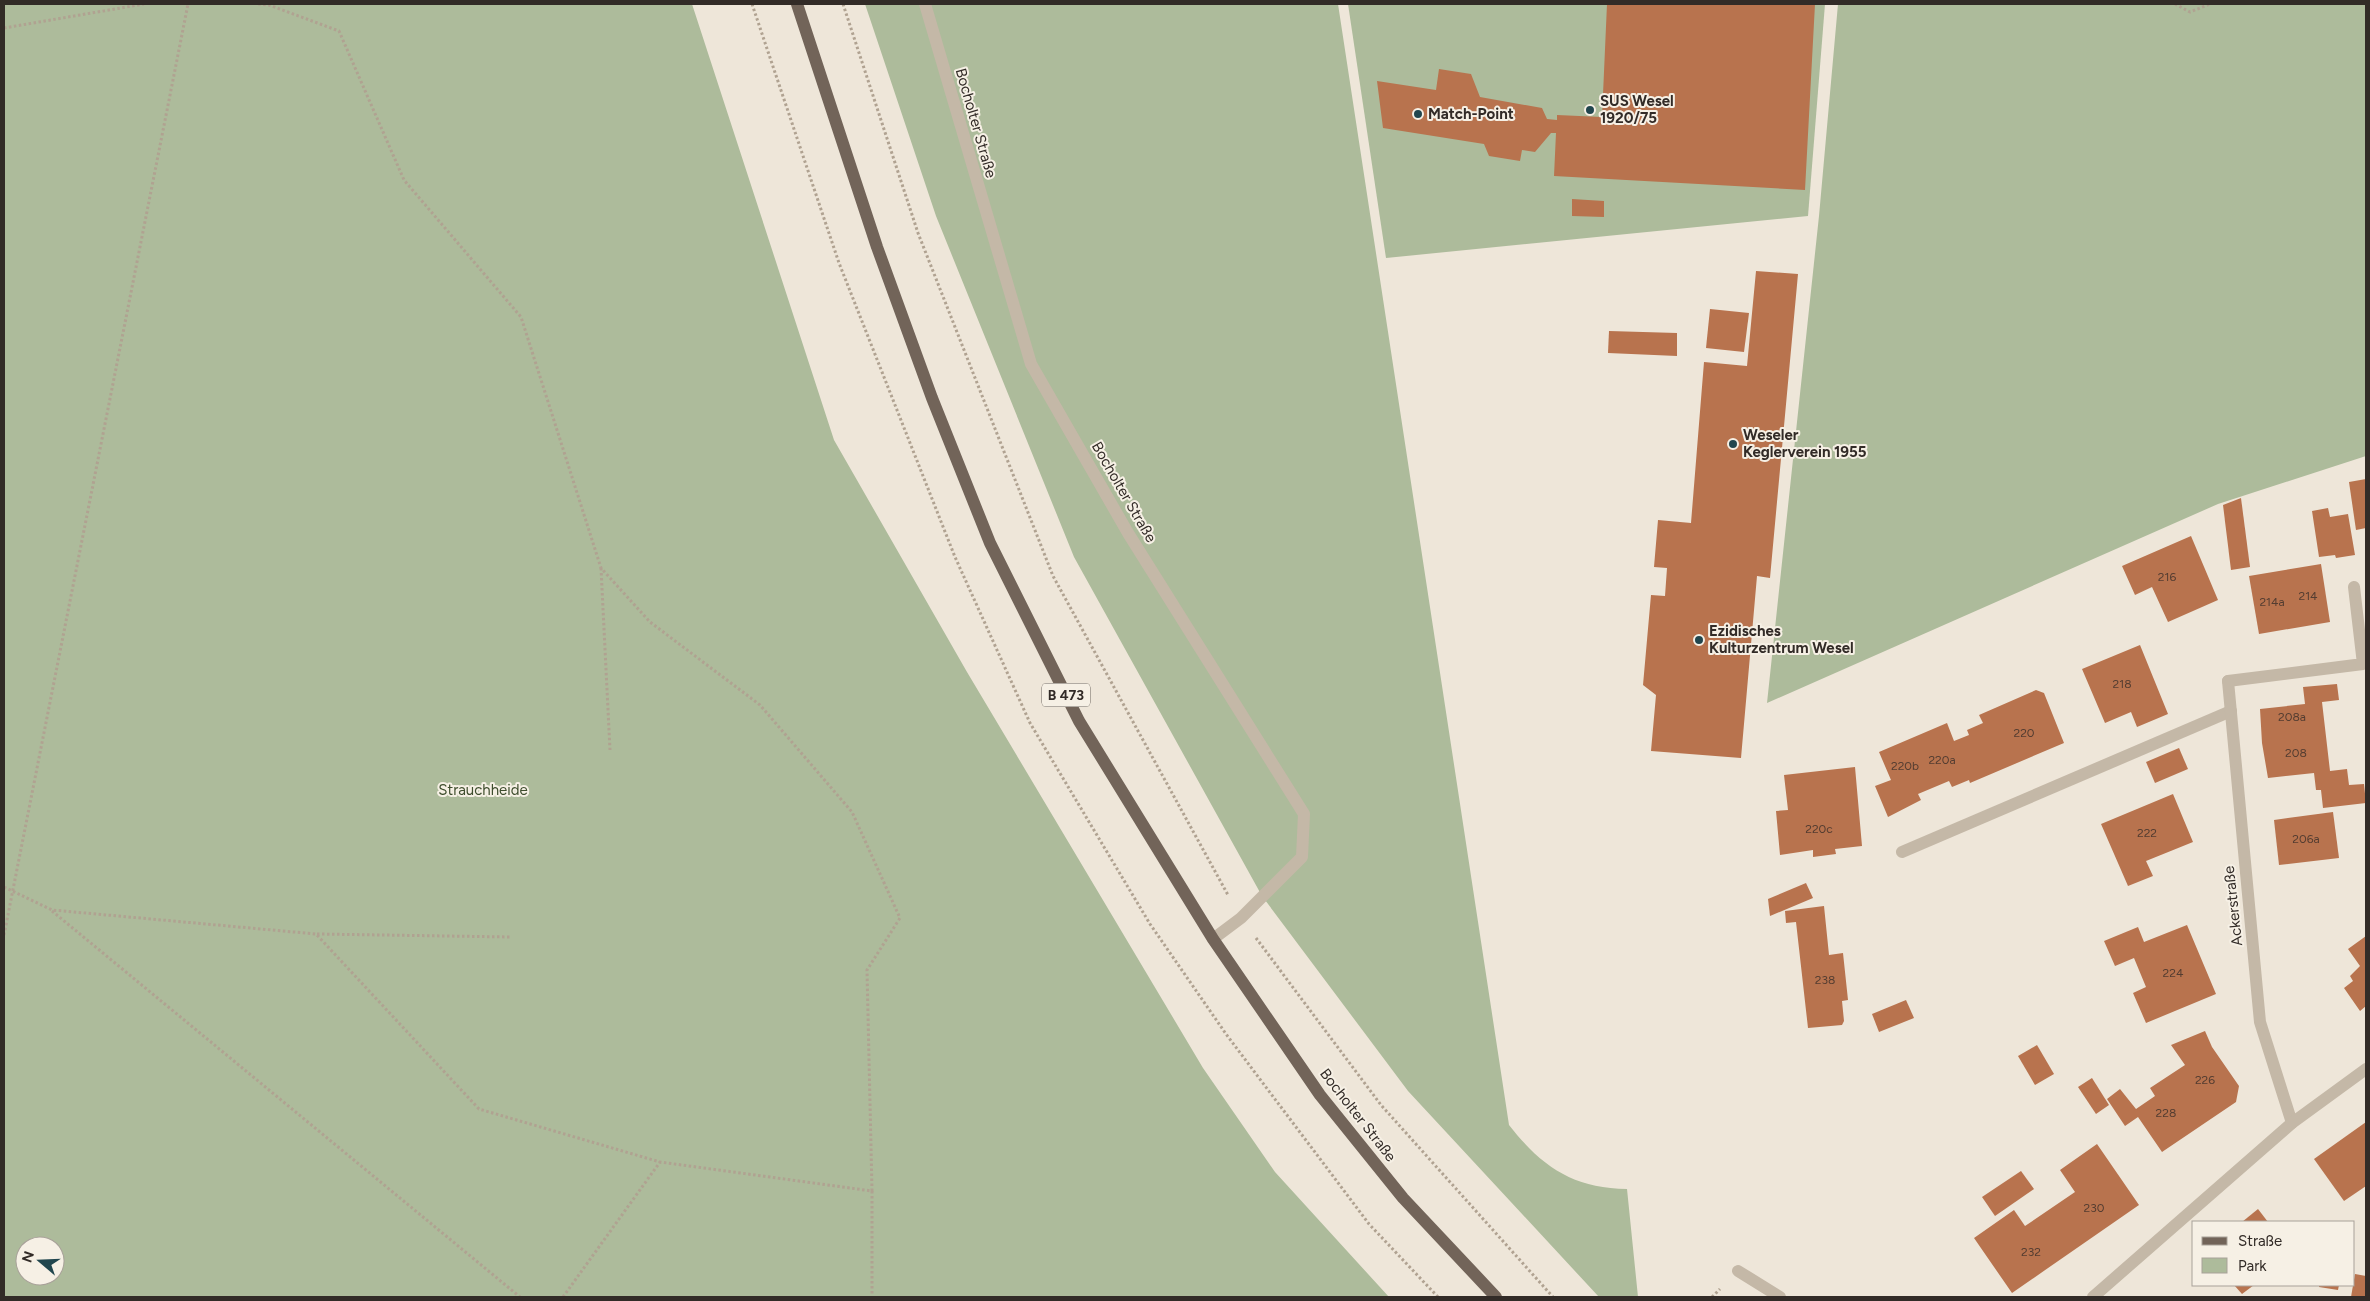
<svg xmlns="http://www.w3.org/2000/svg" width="2370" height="1301" font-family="Figtree,sans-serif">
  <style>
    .green { fill: #adbb9b; fill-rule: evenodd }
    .building { fill: #b8734e }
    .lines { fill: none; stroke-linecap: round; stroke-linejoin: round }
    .path { stroke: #b0a291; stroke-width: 3; stroke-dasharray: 2.5 2.5; stroke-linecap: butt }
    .service { stroke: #c4b8a7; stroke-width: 12 }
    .minor { stroke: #c4b8a7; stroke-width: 12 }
    .primary { stroke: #726459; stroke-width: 12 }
    .poi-dot { fill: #21464e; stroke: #f6f0e5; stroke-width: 2 }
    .labels { text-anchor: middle; stroke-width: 4; stroke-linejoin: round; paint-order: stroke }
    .number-label { font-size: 12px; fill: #543d31 }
    .shield { fill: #f6f0e5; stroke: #6d6660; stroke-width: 1 }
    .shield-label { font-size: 14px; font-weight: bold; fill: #322b27 }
    .poi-label { font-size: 15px; font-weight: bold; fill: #322b27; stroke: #f6f0e5; text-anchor: start }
    .street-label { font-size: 15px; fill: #322b27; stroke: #f6f0e5 }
    .park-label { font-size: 15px; fill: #3e4d2d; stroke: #f6f0e5 }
  </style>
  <rect width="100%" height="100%" fill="#eee6d9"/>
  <g class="green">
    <path d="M4,4h688l142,436 133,232 236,396 72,104 114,125h-1385zM25,1246h30v30h-30z"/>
    <path d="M865,4h473l171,1121c33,42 64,63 118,64l11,108h-39l-191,-206 -146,-195 -188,-339 -138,-341z"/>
    <polygon points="1348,4 1825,4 1808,216 1386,258"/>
    <polygon points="1838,4 2366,4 2366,456 2218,504 1767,703 1819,216"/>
  </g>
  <g class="building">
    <polygon points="1607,4 1815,4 1805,190 1554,176 1556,133 1551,133 1535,152 1522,150 1520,161 1489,156 1484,144 1383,128 1377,81 1436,90 1439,69 1471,74 1480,97 1542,108 1547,119 1557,120 1557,115 1602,117"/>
    <polygon points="1572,199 1604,201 1604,217 1572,216"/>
    <polygon points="1756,271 1798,274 1770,578 1757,576 1741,758 1651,751 1656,695 1643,685 1651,595 1665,596 1667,568 1654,567 1658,520 1691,523 1704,362 1747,366"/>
    <polygon points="1710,309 1749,313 1744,352 1706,348"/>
    <polygon points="1609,331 1677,333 1677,356 1608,353"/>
    <polygon points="2366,479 2366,528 2356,530 2349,482"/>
    <polygon points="2241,498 2250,567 2231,570 2223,505"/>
    <polygon points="2328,508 2330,517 2348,514 2355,555 2336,558 2335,555 2319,557 2312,511"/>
    <polygon points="2191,536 2218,600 2168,622 2152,587 2135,595 2122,566"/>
    <polygon points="2321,564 2330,622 2259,634 2249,576"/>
    <polygon points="2140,645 2168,714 2137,727 2131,712 2105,723 2082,669"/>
    <polygon points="2337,684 2339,700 2322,702 2330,771 2347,769 2349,785 2364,784 2366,803 2323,808 2321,790 2316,790 2314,773 2268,778 2262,743 2260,709 2305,704 2303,687"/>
    <polygon points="2036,690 2044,693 2064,743 1970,783 1969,780 1952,787 1949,781 1918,794 1921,800 1888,817 1875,786 1891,780 1879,752 1947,723 1954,741 1969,735 1967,730 1983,723 1979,715"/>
    <polygon points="2179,748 2188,769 2155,783 2146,762"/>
    <polygon points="1855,767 1862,846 1835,849 1836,854 1813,857 1813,850 1780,855 1776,811 1788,810 1784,775"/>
    <polygon points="2173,794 2193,842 2146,861 2153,876 2128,886 2101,824"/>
    <polygon points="2333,812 2339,858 2279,865 2274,820"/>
    <polygon points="1806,883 1813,898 1770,916 1768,899"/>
    <polygon points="1824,906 1829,955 1843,953 1848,1000 1842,1001 1844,1021 1842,1025 1808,1028 1796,922 1786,923 1785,911"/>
    <polygon points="2187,925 2216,994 2146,1023 2133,993 2146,987 2134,958 2115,966 2104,941 2138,927 2144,942"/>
    <polygon points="2366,936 2366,1006 2360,1011 2344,988 2353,981 2350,976 2360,966 2348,949"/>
    <polygon points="1906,1000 1914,1018 1879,1032 1872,1014"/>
    <polygon points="2205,1031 2212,1047 2239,1086 2236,1102 2162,1152 2138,1117 2125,1126 2107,1099 2120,1089 2136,1109 2155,1096 2150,1088 2185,1065 2171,1045"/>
    <polygon points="2037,1045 2054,1074 2035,1085 2018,1056"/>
    <polygon points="2092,1078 2109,1105 2096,1114 2078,1087"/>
    <polygon points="2366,1122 2366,1186 2344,1201 2314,1159"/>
    <polygon points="2097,1144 2139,1205 2012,1293 1974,1238 2014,1210 2025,1226 2075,1192 2060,1170"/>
    <polygon points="2021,1171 2034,1189 1995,1216 1982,1197"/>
    <polygon points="2258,1209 2268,1222 2242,1222"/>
    <polygon points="2355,1274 2366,1276 2366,1297 2351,1297"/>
    <polygon points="2234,1285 2254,1285 2242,1294"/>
    <polygon points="2319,1285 2339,1285 2338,1290 2319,1287"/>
  </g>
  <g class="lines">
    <g class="path">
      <polyline points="752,4 839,263 955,557 1030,723 1150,924 1226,1034 1369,1224 1438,1297"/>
      <polyline points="843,4 918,233 1053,576 1228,895"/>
      <polyline points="2175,4 2190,12 2210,4"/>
      <polyline points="4,28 144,4"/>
      <polyline points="601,568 610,750"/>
      <polyline points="4,887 52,910 316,934 479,1109 660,1162 872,1191 867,970 900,918 852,812 760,705 650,622 601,568 521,317 404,180 339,31 269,5 258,4"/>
      <polyline points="52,911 520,1297"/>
      <polyline points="317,934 511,937"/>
      <polyline points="4,935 188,4"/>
      <polyline points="1256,938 1381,1105 1553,1297"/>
      <polyline points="872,1191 872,1297"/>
      <polyline points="563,1297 660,1162"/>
      <polyline points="1712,1297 1720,1289"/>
    </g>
    <g class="service">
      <polyline points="2228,681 2363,664 2354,587"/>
      <polyline points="1902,852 2231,711"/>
    </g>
    <g class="minor">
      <polyline points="925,4 1031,364 1128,533 1304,814 1302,857 1241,918 1213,939"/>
      <polyline points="2228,681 2260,1022 2292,1123"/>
      <polyline points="1738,1271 1780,1297"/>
      <polyline points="2093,1297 2292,1123 2366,1069"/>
    </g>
    <polyline class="primary" points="797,4 877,247 932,398 990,543 1079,721 1213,939 1320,1095 1403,1198 1496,1297"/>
  </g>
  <g class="poi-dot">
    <circle cx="1590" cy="110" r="5"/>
    <circle cx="1418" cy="114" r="5"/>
    <circle cx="1733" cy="444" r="5"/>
    <circle cx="1699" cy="640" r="5"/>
  </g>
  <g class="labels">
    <g class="number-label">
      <text x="2167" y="581">216</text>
      <text x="2308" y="600">214</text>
      <text x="2272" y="606">214a</text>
      <text x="2122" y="688">218</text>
      <text x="2292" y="721">208a</text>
      <text x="2024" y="737">220</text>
      <text x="2296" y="757">208</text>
      <text x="1942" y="764">220a</text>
      <text x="1905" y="770">220b</text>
      <text x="1819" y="833">220c</text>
      <text x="2147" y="837">222</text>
      <text x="2306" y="843">206a</text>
      <text x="2173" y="977">224</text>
      <text x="1825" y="984">238</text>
      <text x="2205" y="1084">226</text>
      <text x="2166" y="1117">228</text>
      <text x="2094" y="1212">230</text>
      <text x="2031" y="1256">232</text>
    </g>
    <rect class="shield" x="1042" y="683.5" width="48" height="23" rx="4"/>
    <g class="shield-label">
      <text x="1066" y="700">B 473</text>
    </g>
    <g class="poi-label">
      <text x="1600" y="106">SUS Wesel<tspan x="1600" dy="17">1920/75</tspan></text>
      <text x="1428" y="119">Match-Point</text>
      <text x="1743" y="440">Weseler<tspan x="1743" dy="17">Keglerverein 1955</tspan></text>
      <text x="1709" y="636">Ezidisches<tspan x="1709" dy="17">Kulturzentrum Wesel</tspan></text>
    </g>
    <g class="street-label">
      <text transform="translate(976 123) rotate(74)" y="5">Bocholter Straße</text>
      <text transform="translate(1124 492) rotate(60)" y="5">Bocholter Straße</text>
      <text transform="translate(2233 906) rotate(-96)" y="5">Ackerstraße</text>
      <text transform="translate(1358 1115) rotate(52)" y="5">Bocholter Straße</text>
    </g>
    <g class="park-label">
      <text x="483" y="795">Strauchheide</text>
    </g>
  </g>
  <rect width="2370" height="1301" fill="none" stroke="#322b27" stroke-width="10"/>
  <rect x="2192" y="1221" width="162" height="65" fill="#f6f0e5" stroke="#a8a199"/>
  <rect x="2202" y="1237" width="25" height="8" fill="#726459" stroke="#a8a199"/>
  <text x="2238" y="1246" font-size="15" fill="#322b27">Straße</text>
  <rect x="2202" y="1258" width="25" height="15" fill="#adbb9b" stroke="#a8a199"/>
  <text x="2238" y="1271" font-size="15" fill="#322b27">Park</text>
  <g transform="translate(40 1261) rotate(289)"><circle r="24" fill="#f6f0e5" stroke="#a8a199"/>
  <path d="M0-4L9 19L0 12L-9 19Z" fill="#21464e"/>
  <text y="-8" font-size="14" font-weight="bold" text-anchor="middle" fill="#322b27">N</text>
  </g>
</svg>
